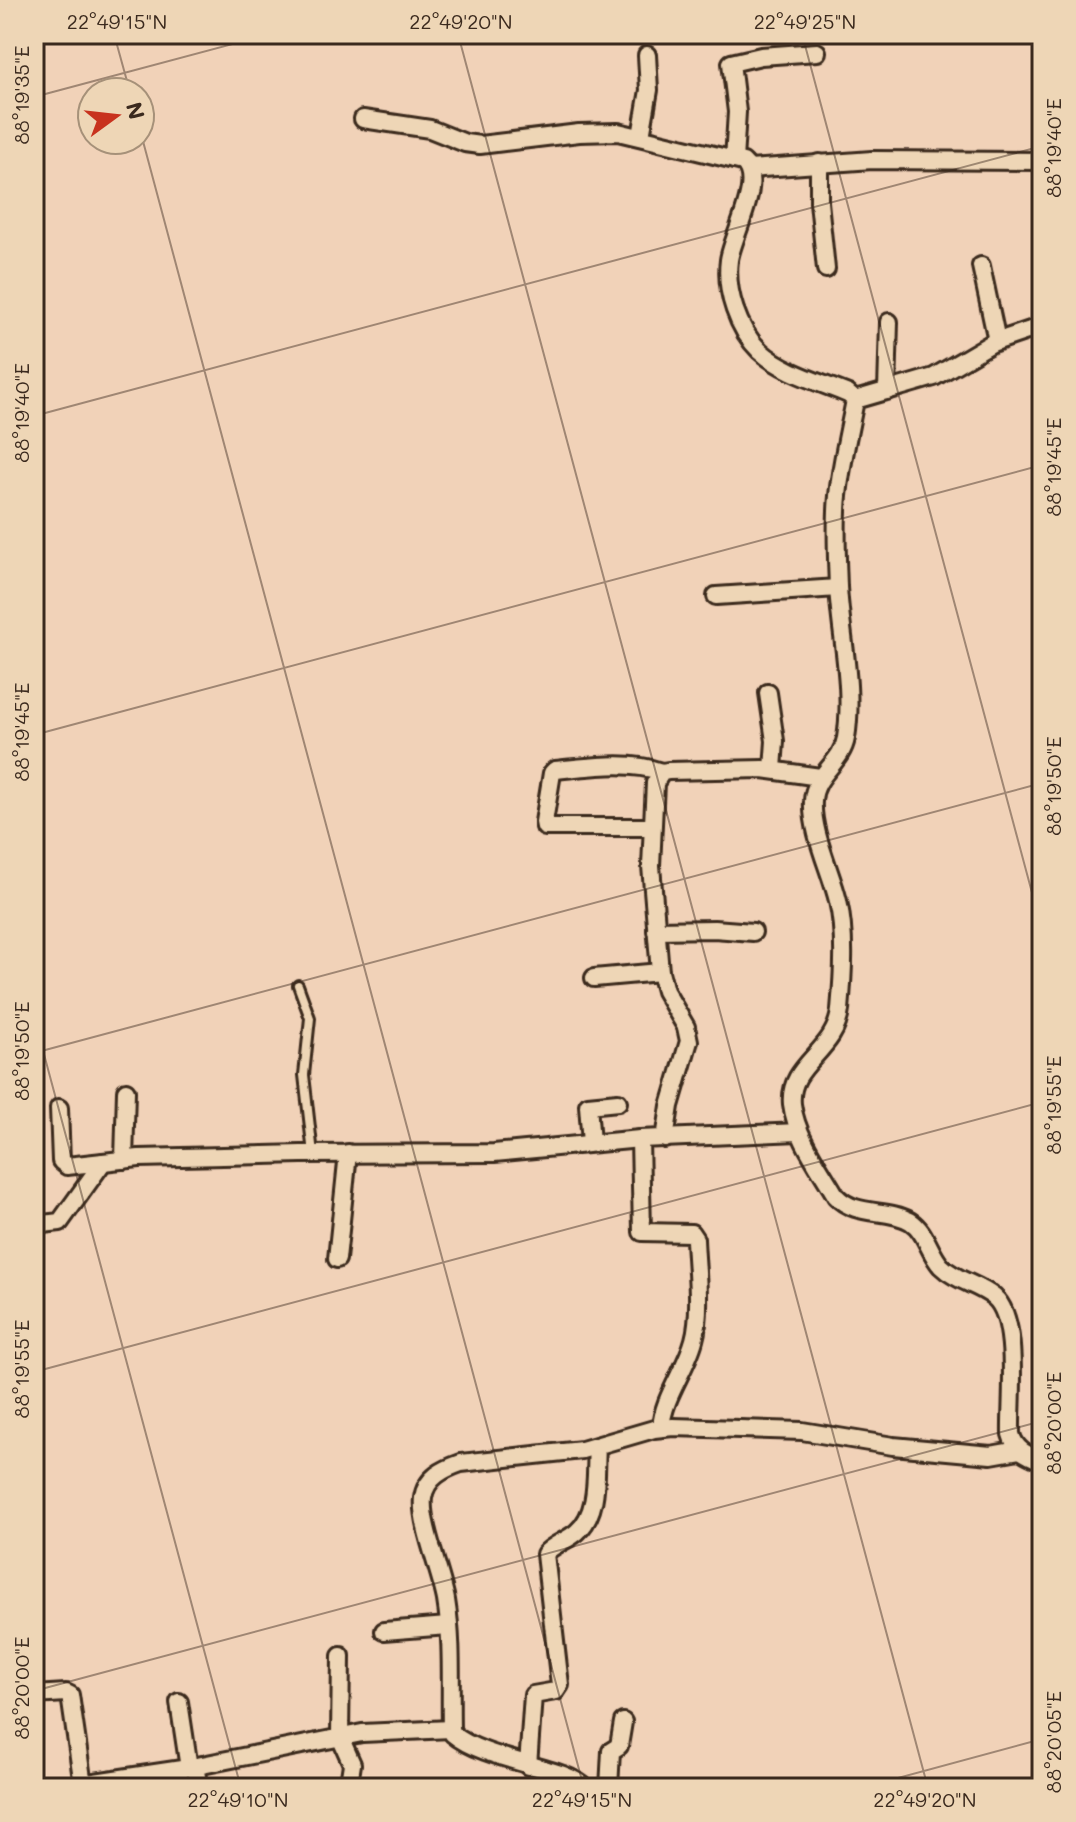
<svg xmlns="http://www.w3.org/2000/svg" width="1076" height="1822" font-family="Mali,sans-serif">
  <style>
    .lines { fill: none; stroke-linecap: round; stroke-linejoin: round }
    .lane-casing { stroke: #3b2a1e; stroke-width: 14 }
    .street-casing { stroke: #3b2a1e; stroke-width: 22 }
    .lane { stroke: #eed6b6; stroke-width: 8 }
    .street { stroke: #eed6b6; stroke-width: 16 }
    .ticks { fill: none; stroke: #3b2a1e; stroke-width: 2; stroke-opacity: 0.45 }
    .neatline { fill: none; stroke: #3b2a1e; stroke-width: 3 }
    .ticks-label { font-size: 20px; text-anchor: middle; fill: #3b2a1e }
  </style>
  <rect width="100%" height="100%" fill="#f1d2b8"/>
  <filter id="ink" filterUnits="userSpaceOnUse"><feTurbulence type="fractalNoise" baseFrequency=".0125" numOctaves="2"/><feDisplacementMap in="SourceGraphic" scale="16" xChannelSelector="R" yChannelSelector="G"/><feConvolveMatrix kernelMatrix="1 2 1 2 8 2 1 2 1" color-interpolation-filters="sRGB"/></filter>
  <g filter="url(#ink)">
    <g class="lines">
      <defs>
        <polyline id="lane" points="298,985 310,1018 304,1075 313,1154"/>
        <g id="street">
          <path d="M363,119l67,10 35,14 15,2 99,-12 39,-1 125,30c22,18 -11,74 -14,98 -4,31 9,70 31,91 23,21 59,31 88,43l7,6"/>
          <polyline points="641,136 649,90 647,55"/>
          <polyline points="734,160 737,112 731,63 761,56 817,52"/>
          <polyline points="819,163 819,202 826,269"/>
          <polyline points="750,169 872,160 1042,161"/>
          <polyline points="981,266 997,341"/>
          <path d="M1042,326l-50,17 -58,34 -79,23c-6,32 -14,64 -17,96 -3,30 -1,61 0,91 3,50 16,102 8,151 -4,25 -32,36 -33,63 -2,31 18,70 25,100 8,34 5,75 2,109 -4,42 -52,54 -48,94 4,33 28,64 44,92 19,21 51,12 74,25 16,10 19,32 31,45 15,15 37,18 53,31 26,22 16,103 17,137 4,16 16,21 31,27"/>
          <polyline points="887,391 889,322"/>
          <polyline points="716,596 838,588"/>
          <polyline points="768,693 775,741 773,769"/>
          <path d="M651,827h-106l-1,-5 8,-49 3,-3c35,-3 73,-10 107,2"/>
          <polyline points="656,930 714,929 753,932"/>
          <polyline points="594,978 660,972"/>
          <polyline points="59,1108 61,1161 67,1166 139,1158 301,1154 494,1153 640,1139 799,1132"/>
          <path d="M640,1139l2,93 49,1 4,6c1,29 7,73 -1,101 -8,30 -31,57 -33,88"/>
          <polyline points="665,1139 670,1106 689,1041 686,1027 665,991 660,972 651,866 655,783 662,772 668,771 763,769 820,777"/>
          <polyline points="591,1143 588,1105 618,1102"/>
          <polyline points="124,1160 126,1091"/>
          <polyline points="34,1225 60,1222 103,1162"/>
          <polyline points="337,1259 348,1153"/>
          <polyline points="384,1631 448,1626"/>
          <polyline points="341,1656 340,1737 352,1764 349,1783"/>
          <polyline points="34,1695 66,1693 70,1695 82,1778 88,1783 182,1769 362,1733 451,1729"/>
          <polyline points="179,1702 189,1768"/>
          <polyline points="195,1766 199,1788"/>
          <path d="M528,1766l5,-71 23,-4 4,-6 -15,-131c8,-10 22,-13 32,-22 23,-20 18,-59 20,-86"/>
          <path d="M585,1788c-17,-21 -101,-27 -132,-54l-2,-5c-1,-43 2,-86 -5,-129 -5,-28 -26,-77 -23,-102 3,-21 21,-29 38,-35l121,-13 72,-21 19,-2 129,4 91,15 98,9 28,-5"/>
          <polyline points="609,1788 611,1751 619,1746 623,1722"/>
        </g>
      </defs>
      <use href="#lane" class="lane-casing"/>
      <use href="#street" class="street-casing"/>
      <use href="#lane" class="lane"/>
      <use href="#street" class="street"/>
    </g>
  </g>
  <path class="ticks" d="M114,34l16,58M458,34l470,1754M802,34l240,896M34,97l236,-63M140,130l444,1658M34,416l1008,-270M34,735l1008,-270M34,1017l207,771M34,1053l1008,-270M34,1372l1008,-270M34,1691l1008,-270M861,1788l181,-49"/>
  <rect width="1076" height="1822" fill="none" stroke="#eed6b6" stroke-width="88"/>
  <g transform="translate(116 116) rotate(75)"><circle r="38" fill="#eed6b6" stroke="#a69179" stroke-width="2"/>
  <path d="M0-6L14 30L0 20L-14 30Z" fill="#c8321e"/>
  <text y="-12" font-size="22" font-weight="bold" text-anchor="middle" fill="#3b2a1e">N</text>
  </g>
  <rect x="44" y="44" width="988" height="1734" class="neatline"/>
  <g class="ticks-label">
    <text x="117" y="29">22°49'15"N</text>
    <text x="461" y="29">22°49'20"N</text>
    <text x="805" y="29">22°49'25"N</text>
    <text transform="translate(22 95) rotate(-90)" y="7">88°19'35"E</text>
    <text transform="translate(1054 148) rotate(-90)" y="7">88°19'40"E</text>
    <text transform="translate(22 413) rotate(-90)" y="7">88°19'40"E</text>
    <text transform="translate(1054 467) rotate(-90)" y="7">88°19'45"E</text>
    <text transform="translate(22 732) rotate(-90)" y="7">88°19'45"E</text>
    <text transform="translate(1054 786) rotate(-90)" y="7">88°19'50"E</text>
    <text transform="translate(22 1051) rotate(-90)" y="7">88°19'50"E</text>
    <text transform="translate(1054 1105) rotate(-90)" y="7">88°19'55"E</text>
    <text transform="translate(22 1369) rotate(-90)" y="7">88°19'55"E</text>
    <text transform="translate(1054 1423) rotate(-90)" y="7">88°20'00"E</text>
    <text transform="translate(22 1688) rotate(-90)" y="7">88°20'00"E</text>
    <text transform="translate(1054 1742) rotate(-90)" y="7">88°20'05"E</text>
    <text x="238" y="1807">22°49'10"N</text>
    <text x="582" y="1807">22°49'15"N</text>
    <text x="925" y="1807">22°49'20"N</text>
  </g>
</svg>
